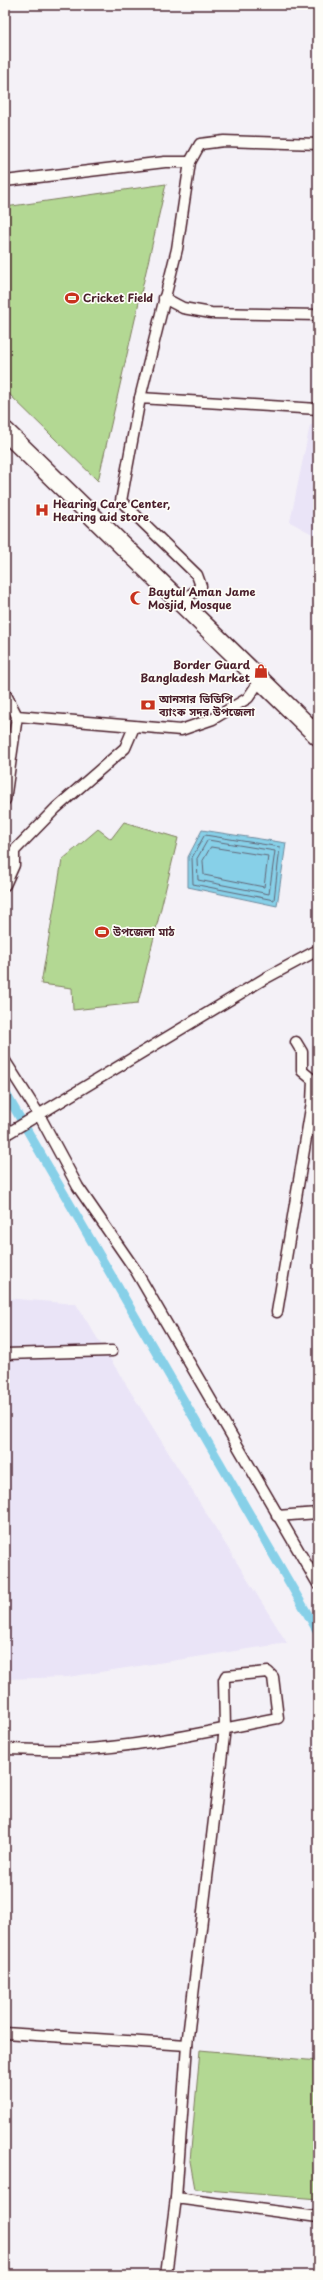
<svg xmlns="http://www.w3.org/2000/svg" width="323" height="2280" font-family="'Playpen Sans','Noto Sans Bengali',sans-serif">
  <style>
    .built { fill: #eae4f7 }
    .green { fill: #b3d893; stroke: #7e7c5f }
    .water { fill: #87d0e8; stroke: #6f899c }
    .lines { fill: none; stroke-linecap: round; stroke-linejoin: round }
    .shore { stroke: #626677; stroke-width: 1 }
    .canal { stroke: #87d0e8; stroke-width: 9 }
    .street-casing { stroke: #4a1f2b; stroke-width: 13 }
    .highway-casing { stroke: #4a1f2b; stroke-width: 21 }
    .street { stroke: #fdfcf7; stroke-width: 10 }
    .highway { stroke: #fdfcf7; stroke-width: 18 }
    .labels { text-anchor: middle; stroke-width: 3.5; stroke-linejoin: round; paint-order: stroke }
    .poi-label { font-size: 11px; font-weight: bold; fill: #4a1f2b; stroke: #fdfcf7; text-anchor: start }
  </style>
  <rect width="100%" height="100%" fill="#f4f1f7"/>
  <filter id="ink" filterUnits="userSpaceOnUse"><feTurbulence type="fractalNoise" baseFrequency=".025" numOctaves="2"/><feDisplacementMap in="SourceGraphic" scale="8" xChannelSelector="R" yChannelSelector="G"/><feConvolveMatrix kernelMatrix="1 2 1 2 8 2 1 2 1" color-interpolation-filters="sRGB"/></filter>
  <g filter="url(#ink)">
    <g class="built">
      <polygon points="310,425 318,426 318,537 290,522"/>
      <polygon points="5,1298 76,1304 287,1643 68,1677 5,1679"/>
    </g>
    <g class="green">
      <polygon points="166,184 98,481 5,390 5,207"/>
      <polygon points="124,822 178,838 138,1003 73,1010 72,988 41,984 62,860 98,829 111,839"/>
      <polygon points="200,2050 318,2061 318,2199 195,2189 190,2161"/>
    </g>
    <polygon class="water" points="202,830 286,843 277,906 188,887 188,857"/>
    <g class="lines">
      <g class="shore">
        <polygon points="205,835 280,847 274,900 193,884 192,858"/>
        <polygon points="208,840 275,851 269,894 198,880 197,859"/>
        <polygon points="211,847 268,856 264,887 204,875 203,861"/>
      </g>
      <polyline class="canal" points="5,1092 318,1632"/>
      <defs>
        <g id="street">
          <polyline points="5,181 165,162 190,162"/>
          <polyline points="164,298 183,308 211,313 318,315"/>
          <polyline points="140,398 177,249 190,162 200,144 224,141 318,144"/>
          <polyline points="181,603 201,586 197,575 121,501 140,398 318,409"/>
          <polyline points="5,693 17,716 181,730 213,719 248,698 260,680"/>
          <polyline points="5,800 17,716"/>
          <polyline points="5,885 14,865 14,851 56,808 125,748 134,727"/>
          <polyline points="5,1061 38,1113 78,1187 136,1271 318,1584"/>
          <polyline points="5,1135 264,979 318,950"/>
          <polyline points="277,1312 312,1102 313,1080 302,1071 302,1052 296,1042"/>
          <polyline points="5,1354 112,1351"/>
          <polyline points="277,1516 318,1513"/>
          <path d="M5,1749c22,0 45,2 67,1 69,-3 139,-19 206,-32l-5,-41 -5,-5 -42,4 -2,4 1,48 -38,317 -11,153 -10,77"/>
          <polyline points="5,2033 187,2045"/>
          <polyline points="176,2198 318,2217"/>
        </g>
        <polyline id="highway" points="5,431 318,736"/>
      </defs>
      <use href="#street" class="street-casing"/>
      <use href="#highway" class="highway-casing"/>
      <use href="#street" class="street"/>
      <use href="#highway" class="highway"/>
    </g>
  </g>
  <defs>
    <symbol id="stadium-bare" viewBox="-9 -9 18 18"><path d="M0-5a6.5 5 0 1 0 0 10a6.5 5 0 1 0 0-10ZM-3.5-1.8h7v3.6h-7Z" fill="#c8321e" stroke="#fdfcf7" stroke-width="2.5" paint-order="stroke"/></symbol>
    <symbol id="hospital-bare" viewBox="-9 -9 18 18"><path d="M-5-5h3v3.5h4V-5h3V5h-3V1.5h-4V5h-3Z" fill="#c8321e" stroke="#fdfcf7" stroke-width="2.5" paint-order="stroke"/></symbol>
    <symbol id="mosque-bare" viewBox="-9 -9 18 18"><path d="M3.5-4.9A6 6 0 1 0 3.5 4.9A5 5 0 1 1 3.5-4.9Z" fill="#c8321e" stroke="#fdfcf7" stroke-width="2.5" paint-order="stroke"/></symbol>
    <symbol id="shop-bare" viewBox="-9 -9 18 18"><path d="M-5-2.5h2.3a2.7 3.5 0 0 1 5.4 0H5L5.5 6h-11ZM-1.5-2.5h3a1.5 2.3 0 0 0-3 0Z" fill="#c8321e" stroke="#fdfcf7" stroke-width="2.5" paint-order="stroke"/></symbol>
    <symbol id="bank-bare" viewBox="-9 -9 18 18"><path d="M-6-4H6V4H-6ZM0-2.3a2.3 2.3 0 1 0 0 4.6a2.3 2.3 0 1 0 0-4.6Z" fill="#c8321e" stroke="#fdfcf7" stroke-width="2.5" paint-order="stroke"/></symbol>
  </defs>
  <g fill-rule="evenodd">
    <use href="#stadium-bare" x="62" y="288" width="20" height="20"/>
    <use href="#hospital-bare" x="32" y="500" width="20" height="20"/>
    <use href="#mosque-bare" x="127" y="588" width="20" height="20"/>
    <use href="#shop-bare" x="251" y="661" width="20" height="20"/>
    <use href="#bank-bare" x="138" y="695" width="20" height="20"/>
    <use href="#stadium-bare" x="92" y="922" width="20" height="20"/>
  </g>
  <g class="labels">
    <g class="poi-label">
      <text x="83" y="302">Cricket Field</text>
      <text x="53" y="508">Hearing Care Center,<tspan x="53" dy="13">Hearing aid store</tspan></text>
      <text x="148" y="596">Baytul Aman Jame<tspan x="148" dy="13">Mosjid, Mosque</tspan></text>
      <text x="250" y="669" text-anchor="end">Border Guard<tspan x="250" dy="13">Bangladesh Market</tspan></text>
      <text x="159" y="703">আনসার ভিডিপি<tspan x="159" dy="13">ব্যাংক সদর উপজেলা</tspan></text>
      <text x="113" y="936">উপজেলা মাঠ</text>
    </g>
  </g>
  <rect width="323" height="2280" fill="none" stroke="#fdfcf7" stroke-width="20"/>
  <rect x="10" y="10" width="303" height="2260" fill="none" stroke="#4a1f2b" stroke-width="1.5" filter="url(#ink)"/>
</svg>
